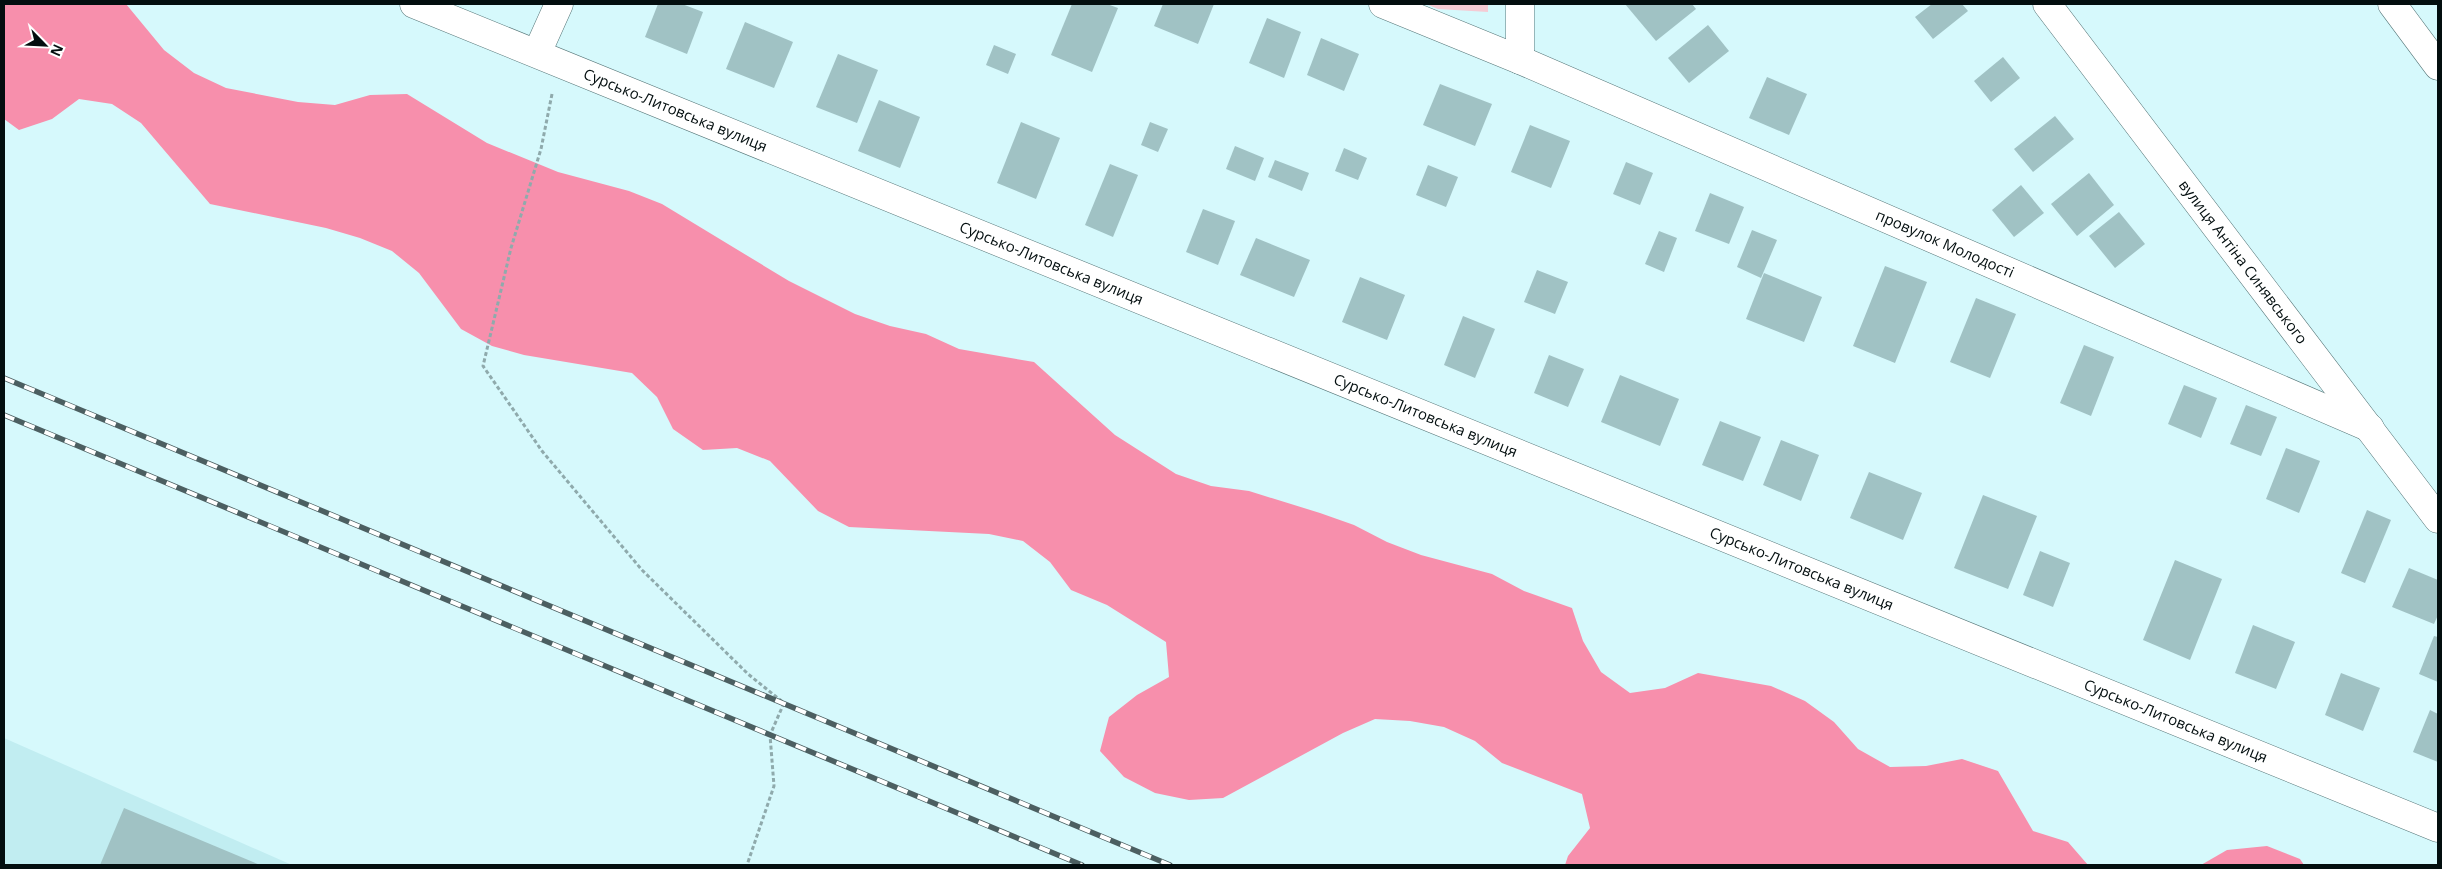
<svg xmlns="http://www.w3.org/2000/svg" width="2442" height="869" font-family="'Open Sans',sans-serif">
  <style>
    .built { fill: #c1edf1 }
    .green { fill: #f5cbd4 }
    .forest { fill: #f78fac }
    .building { fill: #a0c2c4 }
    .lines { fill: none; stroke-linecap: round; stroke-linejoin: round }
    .minor-casing { stroke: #567678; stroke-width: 29 }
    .path { stroke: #8faaac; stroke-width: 3; stroke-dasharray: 4 2.5; stroke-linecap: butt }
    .minor { stroke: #fff; stroke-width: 28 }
    .rail-casing { stroke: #4c5f61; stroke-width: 5.5 }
    .rail { stroke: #fff; stroke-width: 4; stroke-dasharray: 11; stroke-linecap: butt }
    .labels { text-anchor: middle; stroke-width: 4.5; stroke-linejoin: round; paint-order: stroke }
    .street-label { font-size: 15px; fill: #030e0f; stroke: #fff }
  </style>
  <rect width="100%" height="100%" fill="#d6f9fc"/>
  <polygon class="built" points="4,738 292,865 4,865"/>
  <polygon class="green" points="1426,4 1488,4 1488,12 1438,9"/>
  <g class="forest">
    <polygon points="4,4 126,4 164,50 194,73 226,88 298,102 335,105 370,95 407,94 487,143 558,172 629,191 662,204 789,281 855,314 890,326 926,334 959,349 1034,362 1115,435 1176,474 1211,486 1249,491 1320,513 1354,525 1387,542 1421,555 1492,574 1524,591 1572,608 1583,641 1601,672 1630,693 1665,688 1698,673 1771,686 1805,701 1834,722 1858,749 1890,767 1926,766 1962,759 1998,771 2033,831 2068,842 2088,865 1565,865 1568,856 1590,828 1582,794 1502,763 1475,741 1444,727 1410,721 1375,719 1343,733 1223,798 1189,800 1155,793 1124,777 1100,751 1109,717 1137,695 1169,677 1166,642 1107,605 1071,590 1050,562 1023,541 989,534 849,527 818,511 770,461 737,448 703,450 673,429 657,397 632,373 524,355 492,346 461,329 419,273 392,251 360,238 326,228 210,204 141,123 112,104 79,99 52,119 19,130 4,119"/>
    <polygon points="2267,846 2300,859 2304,865 2201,865 2227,850"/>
  </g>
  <g class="building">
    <polygon points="658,4 682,4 703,12 687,54 645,37"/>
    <polygon points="1072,4 1107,4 1118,8 1092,72 1051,55"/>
    <polygon points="1163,4 1214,4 1198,44 1154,26"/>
    <polygon points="1625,4 1692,4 1696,9 1656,41"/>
    <polygon points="1932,4 1962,4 1968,11 1933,39 1915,17"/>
    <polygon points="1267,18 1301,32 1284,78 1249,63"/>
    <polygon points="745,22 793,42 774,88 726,69"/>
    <polygon points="1708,25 1729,51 1689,83 1668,58"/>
    <polygon points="1321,38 1359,54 1344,91 1307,75"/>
    <polygon points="994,45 1016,54 1008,74 986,65"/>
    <polygon points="838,54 878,70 857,123 816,107"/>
    <polygon points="2003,57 2020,78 1991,102 1974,81"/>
    <polygon points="1767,77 1807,94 1789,135 1749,118"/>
    <polygon points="1440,84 1492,104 1475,146 1423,125"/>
    <polygon points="879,100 920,117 900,168 858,151"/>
    <polygon points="2055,116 2074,139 2033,172 2014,149"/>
    <polygon points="1021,122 1060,138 1036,199 997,183"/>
    <polygon points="1150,122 1168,129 1158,152 1141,145"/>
    <polygon points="1530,125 1570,141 1551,188 1511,172"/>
    <polygon points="1235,146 1264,158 1255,181 1226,169"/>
    <polygon points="1344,148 1367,158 1358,180 1335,171"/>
    <polygon points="1275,160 1309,173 1302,191 1268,177"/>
    <polygon points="1626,162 1653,173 1640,205 1613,194"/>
    <polygon points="1110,164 1138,175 1113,237 1085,225"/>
    <polygon points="1428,165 1458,177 1446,207 1416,195"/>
    <polygon points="2089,173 2114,205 2077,236 2051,204"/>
    <polygon points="2021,185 2044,213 2014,237 1992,210"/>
    <polygon points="1710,193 1744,207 1729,244 1695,231"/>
    <polygon points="1203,209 1235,221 1218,265 1186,252"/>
    <polygon points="2119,212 2145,244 2115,268 2089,236"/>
    <polygon points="1752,230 1777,240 1761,278 1737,267"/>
    <polygon points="1659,231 1677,238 1664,272 1645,264"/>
    <polygon points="1256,238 1310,260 1294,297 1240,275"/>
    <polygon points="1885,266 1927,282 1895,363 1853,346"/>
    <polygon points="1537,270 1568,282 1555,314 1524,302"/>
    <polygon points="1764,273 1822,297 1804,342 1746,319"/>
    <polygon points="1360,277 1405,295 1387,340 1342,322"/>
    <polygon points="1976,298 2016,314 1990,378 1950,362"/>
    <polygon points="1463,316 1495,329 1475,378 1444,365"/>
    <polygon points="2084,345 2114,357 2091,416 2060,403"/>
    <polygon points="1549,355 1584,369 1568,407 1534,393"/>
    <polygon points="1620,375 1679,399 1660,446 1601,422"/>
    <polygon points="2184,385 2217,398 2201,438 2168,424"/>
    <polygon points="2246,405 2277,417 2261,456 2230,444"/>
    <polygon points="1720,421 1761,437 1743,481 1702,465"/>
    <polygon points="1781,440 1819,455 1801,501 1763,485"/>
    <polygon points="2286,448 2320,461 2299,513 2266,499"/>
    <polygon points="1869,472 1922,493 1903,540 1850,518"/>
    <polygon points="1983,495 2037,516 2008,589 1954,568"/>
    <polygon points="2367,510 2391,520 2365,583 2341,573"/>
    <polygon points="2040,551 2070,563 2053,607 2023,595"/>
    <polygon points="2175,560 2222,579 2190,660 2143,640"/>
    <polygon points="2409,568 2438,580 2438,615 2434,624 2392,607"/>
    <polygon points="2253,625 2295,642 2276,689 2235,673"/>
    <polygon points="2434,636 2438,637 2438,682 2419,674"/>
    <polygon points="2341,673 2380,688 2363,731 2325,715"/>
    <polygon points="2430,710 2438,714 2438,762 2413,752"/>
    <polygon points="124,808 260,865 100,865"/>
  </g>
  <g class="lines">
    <defs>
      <g id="minor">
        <path id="s1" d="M414,4l2024,824"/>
        <path id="s2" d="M1383,4l137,56 850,368"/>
        <polyline points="1520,4 1520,60"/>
        <path id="s3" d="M2047,4l391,515"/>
        <polyline points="2392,4 2438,66"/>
        <polyline points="537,53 559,4"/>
      </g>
    </defs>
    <use href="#minor" class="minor-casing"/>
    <polyline class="path" points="552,94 541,149 511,248 483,366 542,451 642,570 748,674 784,703 770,735 774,786 747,865"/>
    <use href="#minor" class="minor"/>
    <defs>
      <g id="rail">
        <polyline points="4,378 1170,865"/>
        <polyline points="4,415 1082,865"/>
      </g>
    </defs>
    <use href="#rail" class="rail-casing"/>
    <use href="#rail" class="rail"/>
  </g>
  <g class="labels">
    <g class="street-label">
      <text dy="5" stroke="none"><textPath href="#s1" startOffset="282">Сурсько-Литовська вулиця</textPath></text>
      <text dy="5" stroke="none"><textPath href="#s2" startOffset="611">провулок Молодості</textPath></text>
      <text dy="5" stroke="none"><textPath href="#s3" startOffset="324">вулиця Антіна Синявського</textPath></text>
      <text dy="5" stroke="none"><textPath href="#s1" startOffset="688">Сурсько-Литовська вулиця</textPath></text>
      <text dy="5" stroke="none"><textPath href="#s1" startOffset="1092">Сурсько-Литовська вулиця</textPath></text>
      <text dy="5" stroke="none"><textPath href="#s1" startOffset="1498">Сурсько-Литовська вулиця</textPath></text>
      <text dy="5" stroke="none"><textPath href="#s1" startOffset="1902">Сурсько-Литовська вулиця</textPath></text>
    </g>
  </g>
  <rect width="2442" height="869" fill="none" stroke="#030e0f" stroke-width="10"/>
  <g transform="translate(45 45) rotate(114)" stroke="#ffffff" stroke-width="4" paint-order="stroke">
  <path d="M0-4L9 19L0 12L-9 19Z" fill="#030e0f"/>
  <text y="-8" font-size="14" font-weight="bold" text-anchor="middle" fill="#030e0f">N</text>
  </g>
</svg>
